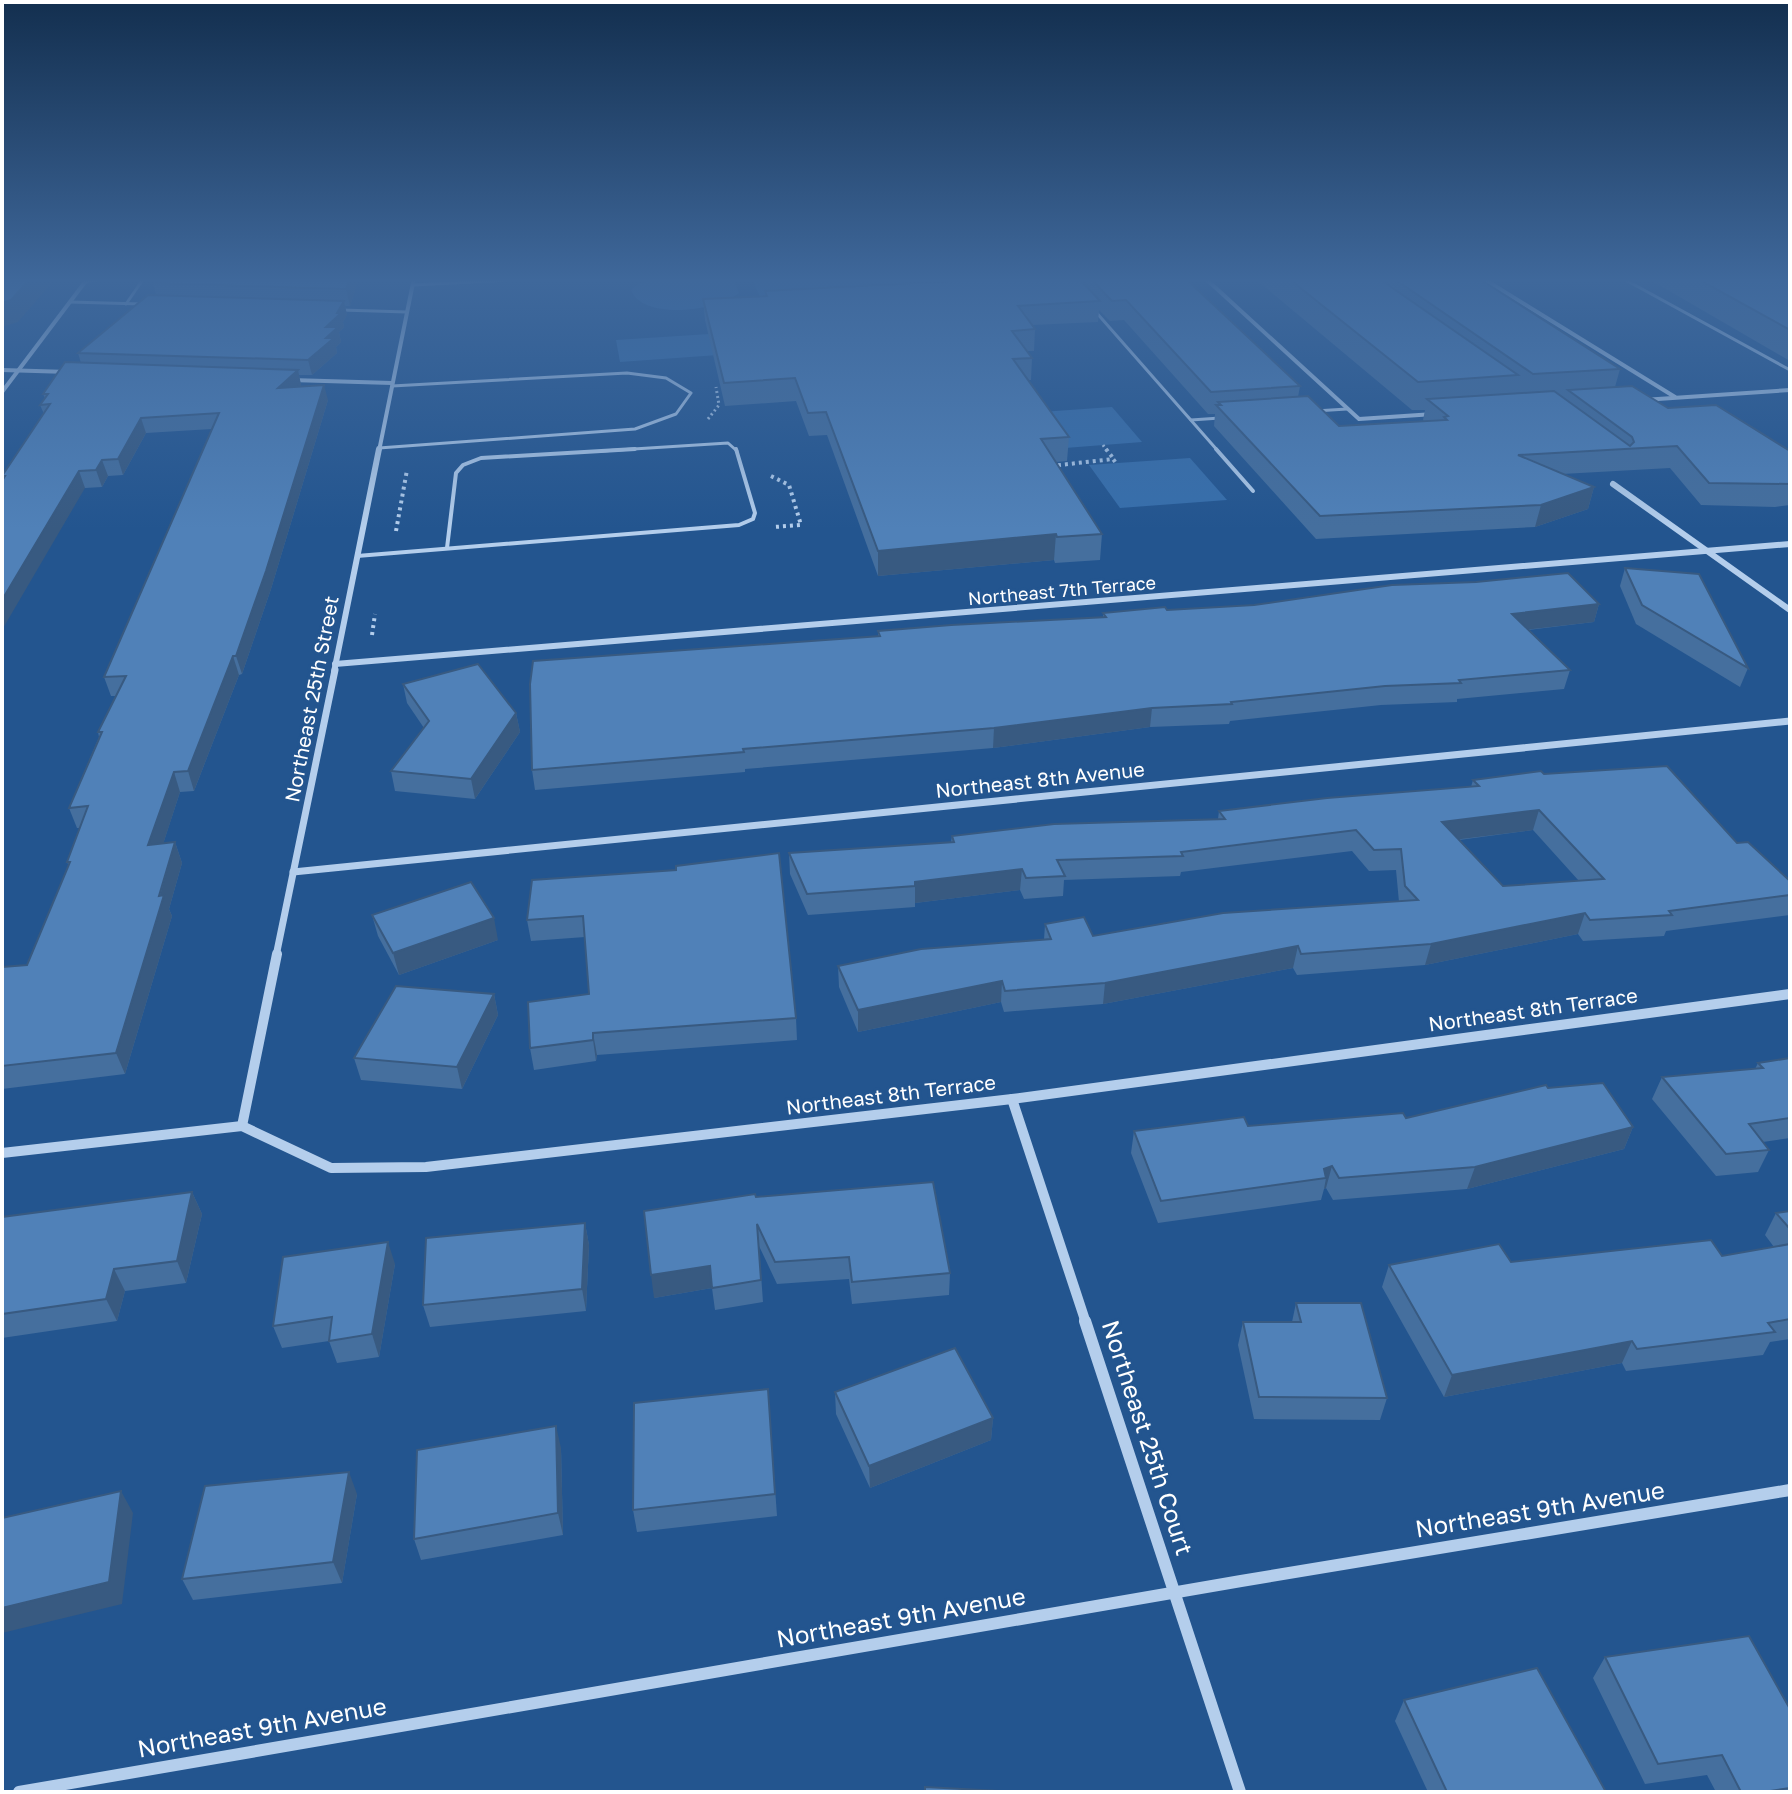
<svg xmlns="http://www.w3.org/2000/svg" width="1792" height="1794" font-family="'Golos Text',sans-serif">
  <style>
    .green { fill: #376fac }
    .lines { fill: none; stroke-linecap: round; stroke-linejoin: round }
    .path-far1 { stroke: #b4ceec; stroke-width: 3; stroke-dasharray: 2 3; stroke-linecap: butt }
    .path { stroke: #b4ceec; stroke-width: 4; stroke-dasharray: 3 4; stroke-linecap: butt }
    .service-far1 { stroke: #b4ceec; stroke-width: 3 }
    .service { stroke: #b4ceec; stroke-width: 4 }
    .minor-far4 { stroke: #b4ceec; stroke-width: 4 }
    .minor-far3 { stroke: #b4ceec; stroke-width: 6 }
    .minor-far2 { stroke: #b4ceec; stroke-width: 7 }
    .minor-far1 { stroke: #b4ceec; stroke-width: 10 }
    .minor { stroke: #b4ceec; stroke-width: 12 }
    .wall { fill: #456f9e; fill-rule: evenodd }
    .shaded-wall { fill: #385a81 }
    .building { fill: #5081b8; stroke: #385a81; stroke-width: 2; fill-rule: evenodd }
    .labels { text-anchor: middle; stroke-width: 6; stroke-linejoin: round; paint-order: stroke }
    .far-street-label { font-size: 18px; fill: #fff; stroke: #23558f }
    .street-label { font-size: 20px; fill: #fff; stroke: #23558f }
    .near-street-label { font-size: 24px; fill: #fff; stroke: #23558f }
  </style>
  <rect width="100%" height="100%" fill="#23558f"/>
  <g class="green">
    <path d="M662,278h71l6,15c-22,18 -96,28 -108,-3l7,-6z"/>
    <polygon points="752,278 987,278 763,305"/>
    <polygon points="725,333 732,354 620,362 616,340"/>
    <polygon points="1112,407 1142,442 1065,448 1041,412"/>
    <polygon points="1190,458 1227,500 1120,508 1089,465"/>
  </g>
  <g class="lines">
    <g class="path-far1">
      <polyline points="708,419 719,405 716,387"/>
      <polyline points="1103,445 1107,451"/>
    </g>
    <g class="path">
      <polyline points="1106,449 1113,458"/>
      <polyline points="1051,466 1113,459 1116,463"/>
      <polyline points="771,476 789,485 801,525 774,527"/>
      <polyline points="396,531 407,470"/>
      <polyline points="372,635 375,614"/>
    </g>
    <g class="service-far1">
      <polyline points="1622,278 1790,370"/>
      <polyline points="86,281 135,278"/>
      <polyline points="413,285 548,278"/>
      <polyline points="70,302 142,304"/>
      <polyline points="126,304 144,278"/>
      <polyline points="341,310 407,312"/>
      <polyline points="1095,311 1218,451"/>
      <polyline points="1315,411 1347,409"/>
      <polyline points="1191,420 1220,418"/>
      <polyline points="379,448 635,429 676,414 691,393 666,378 627,373 392,386"/>
      <polyline points="602,451 728,443 737,451"/>
    </g>
    <g class="service">
      <polyline points="1216,449 1253,491"/>
      <polyline points="447,548 456,473 463,465 481,458 635,449"/>
      <polyline points="357,556 739,525 753,519 755,513 736,449"/>
    </g>
    <g class="minor-far4">
      <polyline points="1205,278 1359,419 1434,414"/>
      <polyline points="1482,278 1675,397"/>
      <polyline points="2,370 69,372"/>
      <polyline points="291,380 392,383"/>
      <polyline points="2,392 88,278"/>
      <polyline points="1643,400 1790,390"/>
      <polyline points="379,451 414,278"/>
    </g>
    <g class="minor-far3">
      <polyline points="1613,484 1790,610"/>
      <polyline points="335,664 1790,544"/>
      <polyline points="334,672 379,449"/>
    </g>
    <g class="minor-far2">
      <polyline points="293,872 1790,721"/>
      <polyline points="276,956 335,670"/>
    </g>
    <g class="minor-far1">
      <polyline points="1012,1099 1086,1323"/>
      <polyline points="242,1126 277,954"/>
      <polyline points="2,1153 242,1126 331,1168 426,1167 1012,1099 1790,994"/>
    </g>
    <g class="minor">
      <polyline points="1085,1321 1240,1792"/>
      <polyline points="19,1792 1241,1581 1790,1490"/>
    </g>
  </g>
  <g class="wall">
    <polygon points="160,278 359,278 350,306 345,306 347,315 343,322 344,327 339,332 341,342 336,347 337,353 312,375 299,375 301,385 300,386 328,400 271,589 242,674 239,675 194,791 180,792 163,844 175,842 182,863 169,909 172,916 125,1074 2,1089 2,967 27,965 69,866 67,862 80,828 77,828 69,808 99,737 98,732 116,696 111,696 104,677 212,429 146,433 123,475 108,476 102,487 85,488 3,480 2,476 44,414 40,405 45,398 43,394 81,363 78,353 156,295 153,283"/>
    <polygon points="958,278 1185,278 1300,386 1298,397 1339,426 1424,421 1423,420 1425,410 1412,410 1254,278 1478,278 1620,369 1615,387 1668,408 1790,451 1790,505 1775,507 1701,505 1670,468 1562,474 1594,487 1588,509 1535,527 1316,539 1214,426 1215,414 1208,414 1124,320 1110,321 1099,310 1098,322 1032,325 1035,329 1034,351 1027,351 1032,358 1031,380 1028,380 1069,437 1067,461 1056,462 1102,534 1100,560 1055,563 1054,560 878,576 827,435 809,436 796,401 725,406 705,320 703,299 766,296 765,291 960,280"/>
    <polygon points="1647,278 1790,278 1790,361"/>
    <polygon points="1625,568 1748,668 1740,687 1636,624 1620,586"/>
    <polygon points="1599,604 1594,622 1528,630 1570,670 1564,689 1457,699 1457,702 1381,705 1230,721 1229,724 1150,727 993,748 745,769 745,772 535,790 532,770 878,636 878,631 1103,617 1103,613 1167,610"/>
    <polygon points="403,684 516,713 520,732 475,799 395,791 391,771 424,728 407,703"/>
    <path d="M1544,774l193,69 53,38v34l-124,16 -2,5 -81,5 -5,-7 -153,31 -128,10 -4,-7 -190,36 -99,8 -3,-10 -143,30 -19,-45 -1,-21 206,-26 1,-16 48,12 306,-34 -3,-32 -27,1 -17,-20 -171,21 -1,4 -116,4 -1,16 -39,3 -4,-9 -105,13v4l-107,8 -18,-41 -1,-21 162,-11 1,-6 266,-17 1,-8 252,-24 2,-7zM1533,830l46,51 -76,5 -44,-46z"/>
    <polygon points="532,880 796,1018 797,1040 597,1055 596,1061 534,1070 530,1048 589,994 585,937 531,941 527,920"/>
    <polygon points="372,915 498,940 399,975 378,936"/>
    <polygon points="494,994 498,1015 462,1089 361,1080 354,1058"/>
    <polygon points="1790,1058 1790,1138 1763,1142 1769,1150 1758,1172 1716,1176 1652,1099 1662,1077 1755,1069 1758,1063"/>
    <polygon points="1548,1088 1633,1127 1624,1149 1467,1189 1333,1200 1326,1188 1324,1189 1321,1200 1158,1223 1131,1153 1134,1131 1406,1118"/>
    <polygon points="192,1192 202,1214 186,1283 125,1291 117,1321 2,1338 2,1217"/>
    <polygon points="756,1197 950,1273 949,1295 852,1304 849,1279 777,1284 759,1246 763,1302 715,1310 712,1288 654,1298"/>
    <polygon points="1790,1211 1790,1339 1770,1342 1763,1355 1626,1371 1622,1363 1444,1397 1382,1287 1389,1265 1722,1256 1774,1247 1765,1235 1776,1213"/>
    <polygon points="585,1223 589,1245 586,1311 430,1327 423,1305"/>
    <polygon points="395,1264 379,1357 337,1363 329,1341 282,1348 273,1326"/>
    <polygon points="1296,1303 1387,1398 1380,1420 1254,1419 1238,1345 1243,1322 1292,1322"/>
    <polygon points="768,1389 777,1516 637,1532 633,1510"/>
    <polygon points="835,1392 993,1418 991,1440 870,1488 836,1414"/>
    <polygon points="561,1448 563,1535 421,1560 414,1539"/>
    <polygon points="357,1494 342,1583 193,1600 182,1579"/>
    <polygon points="1605,1657 1790,1709 1790,1792 1716,1792 1707,1775 1645,1784 1593,1678"/>
    <polygon points="1404,1700 1606,1792 1428,1792 1395,1721"/>
  </g>
  <g class="shaded-wall">
    <polygon points="31,278 56,278 18,322 2,327 2,303"/>
    <polygon points="350,278 359,278 350,306 346,289"/>
    <polygon points="344,301 347,315 343,322 344,327 339,332 341,342 336,347 337,353 312,375 308,360 326,327"/>
    <polygon points="298,370 301,385 282,403 278,388"/>
    <polygon points="324,385 328,400 271,589 242,674 236,656"/>
    <polygon points="141,418 146,433 123,475 118,459"/>
    <polygon points="102,460 108,476 102,487 96,470"/>
    <polygon points="79,471 85,488 2,630 2,600"/>
    <polygon points="1594,487 1588,509 1535,527 1541,505"/>
    <polygon points="1056,534 1054,560 878,576 878,551"/>
    <polygon points="1599,604 1594,622 1507,632 1512,614"/>
    <polygon points="233,656 239,675 194,791 188,771"/>
    <polygon points="1152,708 1150,727 993,748 994,728"/>
    <polygon points="516,713 520,732 475,799 471,779"/>
    <polygon points="174,772 180,792 156,866 148,845"/>
    <polygon points="1539,810 1533,830 1437,842 1442,822"/>
    <polygon points="175,842 182,863 169,909 172,916 125,1074 116,1053"/>
    <polygon points="1022,869 1020,890 915,903 915,882"/>
    <polygon points="1585,913 1578,934 1425,965 1431,944"/>
    <polygon points="494,918 498,940 399,975 393,953"/>
    <polygon points="1298,946 1293,968 1103,1004 1105,983"/>
    <polygon points="1002,981 1001,1002 858,1032 858,1010"/>
    <polygon points="494,994 498,1015 462,1089 457,1067"/>
    <polygon points="593,1033 597,1055 596,1061 593,1040"/>
    <polygon points="1633,1127 1624,1149 1467,1189 1475,1167"/>
    <polygon points="1332,1166 1326,1188 1324,1189 1326,1178 1324,1169"/>
    <polygon points="192,1192 202,1214 186,1283 177,1261"/>
    <polygon points="585,1223 589,1245 586,1311 582,1289"/>
    <polygon points="388,1242 395,1264 379,1357 372,1334"/>
    <polygon points="710,1266 712,1288 654,1298 651,1275"/>
    <polygon points="114,1269 125,1291 117,1321 106,1299"/>
    <polygon points="1632,1341 1622,1363 1444,1397 1452,1375"/>
    <polygon points="993,1418 991,1440 870,1488 869,1466"/>
    <polygon points="556,1426 561,1448 563,1535 558,1513"/>
    <polygon points="349,1472 357,1494 342,1583 333,1562"/>
    <polygon points="121,1491 133,1513 122,1604 2,1633 2,1608"/>
  </g>
  <g class="building">
    <polygon points="2,278 31,278 11,300 2,303"/>
    <polygon points="160,278 350,278 346,289 153,283"/>
    <polygon points="972,278 1079,278 1100,301 1018,306 1035,329 1012,331 1032,358 1013,359 1069,437 1041,439 1102,534 1057,537 1056,534 878,551 826,412 808,413 795,378 724,383 703,299 767,296 765,291 973,280"/>
    <polygon points="1090,278 1185,278 1300,386 1211,392 1126,300 1112,301"/>
    <polygon points="1288,278 1378,278 1518,375 1418,382"/>
    <polygon points="1393,278 1478,278 1620,369 1533,374"/>
    <polygon points="1696,278 1790,278 1790,330"/>
    <polygon points="148,295 344,301 337,313 341,313 326,327 338,327 326,338 334,338 308,360 78,353"/>
    <polygon points="65,362 298,370 278,388 324,385 266,571 236,656 233,656 188,771 174,772 148,845 175,842 159,896 164,895 116,1053 2,1066 2,967 27,965 70,862 67,862 88,806 69,808 102,732 98,732 126,676 104,677 219,413 141,418 118,459 102,460 96,470 79,471 2,600 2,481 5,476 2,476 50,404 40,405 48,394 43,394"/>
    <polygon points="1632,386 1668,408 1716,405 1790,451 1790,484 1709,483 1677,446 1518,455 1594,487 1541,505 1320,516 1216,405 1221,405 1218,402 1308,396 1339,426 1447,420 1444,417 1448,416 1427,399 1554,391 1630,446 1634,442 1632,437 1568,390"/>
    <polygon points="1625,568 1699,574 1748,668 1642,605"/>
    <polygon points="1568,573 1599,604 1512,614 1570,670 1459,680 1461,683 1385,686 1231,702 1232,704 1152,708 994,728 743,749 744,752 532,770 530,684 533,661 880,636 878,631 951,625 1106,617 1103,613 1165,607 1167,610 1254,605 1392,585 1476,582"/>
    <polygon points="478,664 516,713 471,779 391,771 429,721 403,684"/>
    <path d="M1667,766l70,77 11,-1 42,39v14l-121,16 3,4 -82,5 -5,-7 -154,31 -130,10 -3,-8 -193,37 -100,8 -3,-10 -144,29 -20,-44 83,-17 130,-10 -6,-15 39,-7 9,19 130,-23 195,-13 -13,-14 -4,-37 -27,1 -18,-20 -175,22 2,4 -126,4 8,16 -39,2 -4,-9 -107,13v4l-108,8 -18,-41 165,-11 -2,-6 102,-12 171,-5 -6,-8 108,-13 152,-12 -6,-6 68,-9 3,3zM1539,810l65,69 -101,7 -61,-64z"/>
    <polygon points="779,853 796,1018 593,1033 593,1040 530,1048 528,1002 589,994 583,916 527,920 532,880 676,870 676,866"/>
    <polygon points="471,882 494,918 393,953 372,915"/>
    <polygon points="396,986 494,994 457,1067 354,1058"/>
    <polygon points="1790,1058 1790,1118 1749,1124 1769,1150 1726,1154 1662,1077 1763,1068 1758,1063"/>
    <polygon points="1603,1083 1633,1127 1475,1167 1339,1178 1332,1166 1324,1169 1326,1178 1161,1201 1134,1131 1244,1117 1248,1126 1403,1113 1406,1118 1546,1085 1548,1088"/>
    <polygon points="933,1182 950,1273 852,1282 849,1257 775,1262 757,1224 761,1280 712,1288 710,1266 651,1275 644,1211 755,1194 756,1197"/>
    <polygon points="192,1192 177,1261 114,1269 106,1299 2,1314 2,1217"/>
    <polygon points="1790,1211 1790,1229 1776,1213"/>
    <polygon points="585,1223 582,1289 423,1305 426,1238"/>
    <polygon points="1711,1240 1722,1256 1790,1244 1790,1319 1768,1323 1775,1332 1637,1349 1632,1341 1452,1375 1389,1265 1499,1244 1511,1262"/>
    <polygon points="388,1242 372,1334 329,1341 332,1317 273,1326 283,1257"/>
    <polygon points="1296,1303 1361,1303 1387,1398 1259,1397 1243,1322 1301,1322"/>
    <polygon points="955,1348 993,1418 869,1466 835,1392"/>
    <polygon points="768,1389 775,1494 633,1510 634,1403"/>
    <polygon points="556,1426 558,1513 414,1539 417,1450"/>
    <polygon points="349,1472 333,1562 182,1579 205,1486"/>
    <polygon points="121,1491 109,1582 2,1608 2,1518"/>
    <polygon points="1749,1636 1790,1709 1790,1788 1764,1792 1741,1792 1722,1755 1658,1764 1605,1657"/>
    <polygon points="1537,1668 1606,1792 1447,1792 1404,1700"/>
    <polygon points="925,1787 1018,1792 925,1792"/>
  </g>
  <linearGradient id="sky" x2="0" y2="1"><stop stop-color="#132f4f"/><stop offset="0.53" stop-color="#3f689b"/><stop offset="1" stop-color="#3f689b" stop-opacity="0"/></linearGradient>
  <rect width="1792" height="529" fill="url(#sky)"/>
  <g class="labels">
    <g class="far-street-label">
      <text transform="translate(1062 591) rotate(-5)" y="6">Northeast 7th Terrace</text>
    </g>
    <g class="street-label">
      <text transform="translate(312 699) rotate(-79)" y="7">Northeast 25th Street</text>
      <text transform="translate(1040 780) rotate(-6)" y="7">Northeast 8th Avenue</text>
      <text transform="translate(1533 1010) rotate(-8)" y="7">Northeast 8th Terrace</text>
      <text transform="translate(891 1095) rotate(-7)" y="7">Northeast 8th Terrace</text>
    </g>
    <g class="near-street-label">
      <text transform="translate(1147 1438) rotate(72)" y="8">Northeast 25th Court</text>
      <text transform="translate(1540 1510) rotate(-9)" y="8">Northeast 9th Avenue</text>
      <text transform="translate(901 1618) rotate(-10)" y="8">Northeast 9th Avenue</text>
      <text transform="translate(262 1728) rotate(-10)" y="8">Northeast 9th Avenue</text>
    </g>
  </g>
  <rect width="1792" height="1794" fill="none" stroke="#ffffff" stroke-width="8"/>
</svg>
